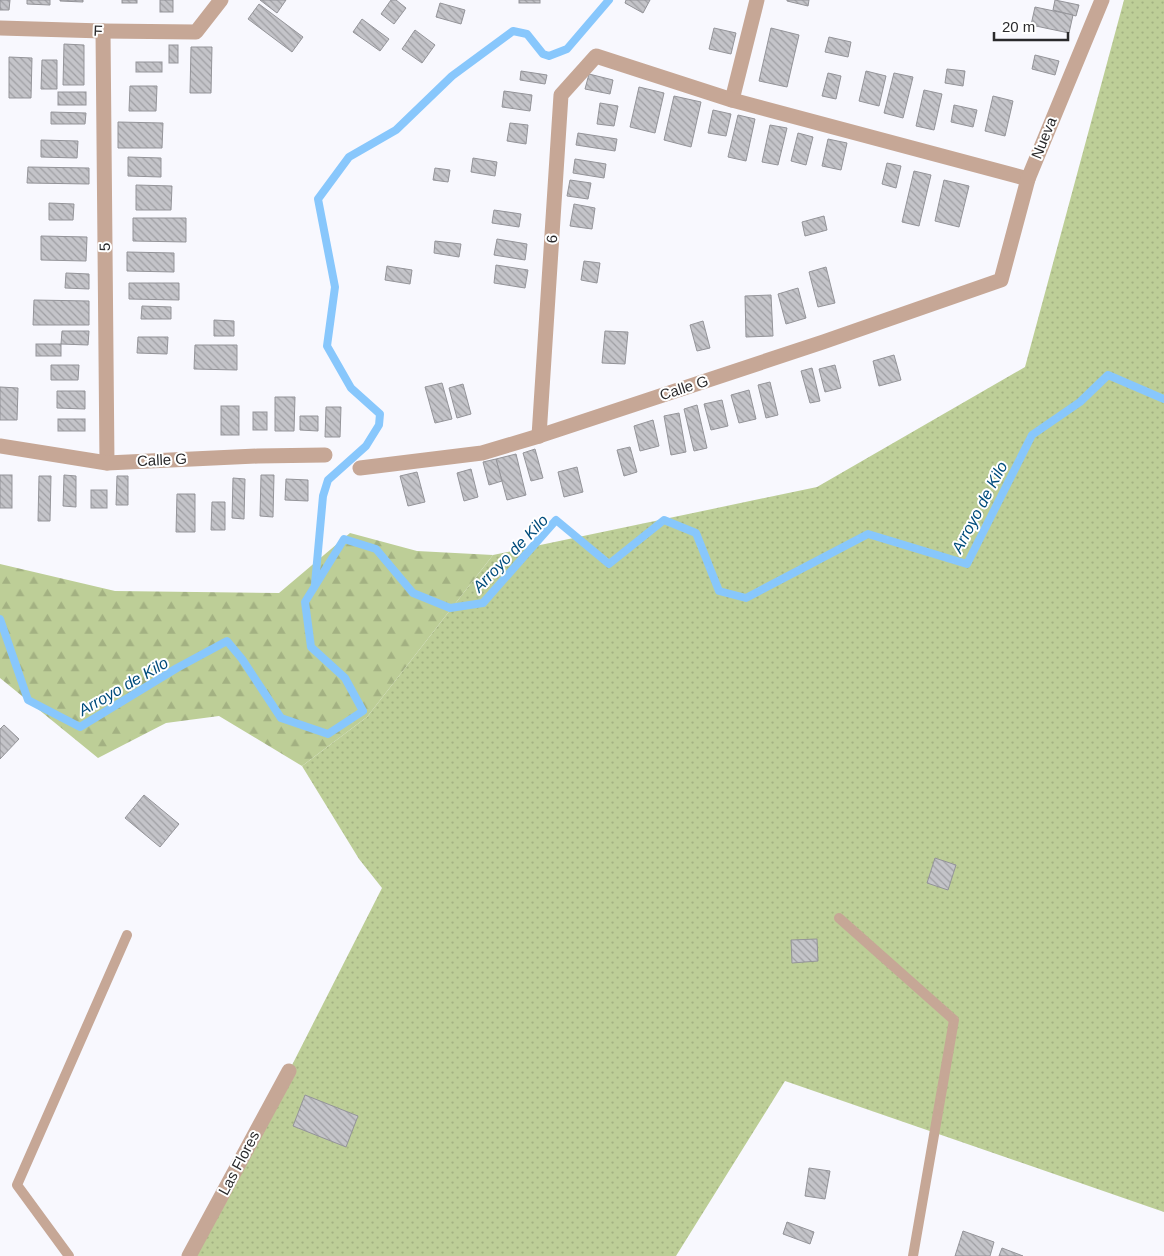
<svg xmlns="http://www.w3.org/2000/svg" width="1164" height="1256" font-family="Arial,sans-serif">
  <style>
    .grass { fill: url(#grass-dots) }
    .forest { fill: url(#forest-firs) }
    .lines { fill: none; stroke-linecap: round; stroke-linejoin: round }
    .stream { stroke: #88c7fc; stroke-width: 8 }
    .building { fill: url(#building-back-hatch); stroke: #949499 }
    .lane { stroke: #c6a796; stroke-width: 10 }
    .street { stroke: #c6a796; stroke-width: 15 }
    .labels { text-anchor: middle; stroke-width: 4; stroke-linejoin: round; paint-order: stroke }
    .street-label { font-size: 15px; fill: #2a2a2c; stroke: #fff }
    .water-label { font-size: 16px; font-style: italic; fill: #004c7c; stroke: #fff }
  </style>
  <defs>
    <pattern id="grass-dots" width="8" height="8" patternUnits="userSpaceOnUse" patternTransform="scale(1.25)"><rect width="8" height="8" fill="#bdce97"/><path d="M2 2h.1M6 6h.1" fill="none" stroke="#a3b182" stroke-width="1.8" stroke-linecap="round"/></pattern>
    <pattern id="forest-firs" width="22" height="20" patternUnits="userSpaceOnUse" patternTransform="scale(1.25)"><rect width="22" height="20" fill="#bdce97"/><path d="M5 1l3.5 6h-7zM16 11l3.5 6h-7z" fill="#a3b182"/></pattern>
    <pattern id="building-back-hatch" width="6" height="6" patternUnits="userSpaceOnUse" patternTransform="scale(1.25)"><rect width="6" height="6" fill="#c4c4c9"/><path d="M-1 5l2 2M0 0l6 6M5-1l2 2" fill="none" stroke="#9f9fa3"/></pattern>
  </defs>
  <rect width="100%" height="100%" fill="#f8f8fe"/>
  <polygon class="grass" points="1124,0 1164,0 1164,1212 785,1081 676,1256 189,1256 289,1071 382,888 359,859 302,766 367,717 493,555 817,487 1025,367"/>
  <polygon class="forest" points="350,533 417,551 493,555 367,717 302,766 219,716 166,723 98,758 0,678 0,564 115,591 279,593"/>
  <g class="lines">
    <g class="stream">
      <polyline points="315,584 323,496 328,480 366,446 379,425 380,414 351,388 327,346 335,287 318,199 349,157 396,130 452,76 513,31 527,34 543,54 549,56 567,49 609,0"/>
      <polyline points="0,619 28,700 80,727 177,668 227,641 242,659 281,718 328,734 363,711 345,678 311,647 305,602 344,539 376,549 413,593 450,608 483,603 556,520 609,564 664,520 696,533 719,591 746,598 868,534 967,564 1032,435 1080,402 1108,375 1164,399"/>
    </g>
  </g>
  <g class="building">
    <polygon points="0,0 10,0 9,10 0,10"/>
    <polygon points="27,0 50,0 50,5 27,4"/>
    <polygon points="60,0 83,0 83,2 60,1"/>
    <rect x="122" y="0" width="15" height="3"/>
    <rect x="160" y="0" width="13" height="12"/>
    <polygon points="260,0 286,0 277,13"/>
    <polygon points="391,0 396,0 406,8 394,24 381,14"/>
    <rect x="519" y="0" width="21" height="3"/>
    <polygon points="626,0 650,0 643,13 625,3"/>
    <polygon points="787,0 809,0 808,6 787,1"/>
    <polygon points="1055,0 1079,5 1076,16 1053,10"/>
    <polygon points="440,3 465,10 461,24 436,17"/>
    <polygon points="259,4 303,37 292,52 248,19"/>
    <polygon points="1035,7 1073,15 1069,33 1031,25"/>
    <polygon points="362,19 389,39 380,51 353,32"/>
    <polygon points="714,28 736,33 731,54 709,49"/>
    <polygon points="771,28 799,35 787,87 759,81"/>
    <polygon points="415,30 435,45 422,63 402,49"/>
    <polygon points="829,37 851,42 848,57 825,52"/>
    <polygon points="64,44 84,45 84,85 63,85"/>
    <rect x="169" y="45" width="9" height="18"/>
    <polygon points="191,47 212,47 211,93 190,93"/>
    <polygon points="1035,55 1059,61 1055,75 1032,69"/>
    <polygon points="9,57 32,58 31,98 9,98"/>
    <polygon points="42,60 57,60 57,89 41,89"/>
    <rect x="136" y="62" width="26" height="10"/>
    <polygon points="947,69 965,71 963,86 945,83"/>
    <polygon points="521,71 547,75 545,84 520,80"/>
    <polygon points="866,71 886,76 879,106 859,101"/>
    <polygon points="828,73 841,76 836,99 822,96"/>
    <polygon points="894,73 913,77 903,118 884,113"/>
    <polygon points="589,74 613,80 610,94 585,89"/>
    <polygon points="130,86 157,86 156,111 129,111"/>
    <polygon points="639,87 664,93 655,133 630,127"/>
    <polygon points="924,90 942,94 934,130 916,126"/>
    <polygon points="504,91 532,95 530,111 502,107"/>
    <rect x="58" y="92" width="28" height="13"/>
    <polygon points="674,96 701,102 691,147 664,140"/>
    <polygon points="993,96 1013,101 1005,136 985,131"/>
    <polygon points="600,103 618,106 614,126 597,124"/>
    <polygon points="954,105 977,110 973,127 951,122"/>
    <polygon points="713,110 731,114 726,136 708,133"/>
    <polygon points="51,112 86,113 85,124 51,124"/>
    <polygon points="738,115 755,119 746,161 728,157"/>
    <polygon points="118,122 163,123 162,148 118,148"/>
    <polygon points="510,123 528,125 526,144 507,141"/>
    <polygon points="770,125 787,128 778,165 762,162"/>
    <polygon points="578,133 617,139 615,151 576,145"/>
    <polygon points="798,133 813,137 806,165 791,161"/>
    <polygon points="828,139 847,143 841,170 822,166"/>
    <polygon points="41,140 78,141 77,158 41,157"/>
    <polygon points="128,157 161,158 161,177 128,176"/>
    <polygon points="473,158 497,162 495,176 471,172"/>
    <polygon points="575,159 606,164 604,178 573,173"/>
    <polygon points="887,163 901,166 896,188 882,184"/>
    <polygon points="28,167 89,168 89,184 27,183"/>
    <polygon points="435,168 450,170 448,182 433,180"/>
    <polygon points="914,171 931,175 919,226 902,222"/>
    <polygon points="570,180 591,183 588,199 567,196"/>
    <polygon points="944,180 969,186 959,227 935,221"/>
    <polygon points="136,185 172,186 171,210 136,210"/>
    <polygon points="49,203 74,204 73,220 49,220"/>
    <polygon points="574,204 595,208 592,229 570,226"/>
    <polygon points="494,210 521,214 519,227 492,223"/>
    <polygon points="824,216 827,230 805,236 802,222"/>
    <polygon points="133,218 186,218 186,242 133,241"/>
    <polygon points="41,236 87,237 86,261 41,260"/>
    <polygon points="497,239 527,244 525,260 494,255"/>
    <polygon points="435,241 461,244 459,257 434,253"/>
    <polygon points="127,252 174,253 174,272 127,271"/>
    <polygon points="584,261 600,263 597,283 581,280"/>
    <polygon points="496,265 528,270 525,288 494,283"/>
    <polygon points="387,266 412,270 410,284 385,280"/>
    <polygon points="826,267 835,303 818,307 809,272"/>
    <polygon points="66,273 89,274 89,289 65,288"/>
    <polygon points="129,283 179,283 179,300 129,299"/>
    <polygon points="798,288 806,318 786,324 778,294"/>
    <polygon points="771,295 773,336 746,337 745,296"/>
    <polygon points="34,300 89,301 89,325 33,325"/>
    <polygon points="142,306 171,307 171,319 141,319"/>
    <polygon points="214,320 234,321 234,336 214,336"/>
    <polygon points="703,321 710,348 697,351 690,325"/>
    <polygon points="62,331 89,331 88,345 61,344"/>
    <polygon points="605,331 628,332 625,364 602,363"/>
    <polygon points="138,337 168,337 167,354 137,353"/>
    <rect x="36" y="344" width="25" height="12"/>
    <polygon points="195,345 237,345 237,370 194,369"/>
    <polygon points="894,355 901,380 879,386 873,361"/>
    <polygon points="51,365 79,365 78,380 51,380"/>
    <polygon points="835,365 841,388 825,392 819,369"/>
    <polygon points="812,368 820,401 810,403 801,371"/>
    <polygon points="770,382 778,415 766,418 758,385"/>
    <polygon points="442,383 452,419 435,423 425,387"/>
    <polygon points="463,384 471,414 457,418 449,388"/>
    <polygon points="0,387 18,388 17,420 0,420"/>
    <polygon points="749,390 756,419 739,423 731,395"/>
    <polygon points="57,391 85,391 85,409 57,408"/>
    <polygon points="275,397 295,397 294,431 275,431"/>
    <polygon points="722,400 728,426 711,430 704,404"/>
    <polygon points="697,405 707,448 694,451 684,409"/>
    <rect x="221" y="406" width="18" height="29"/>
    <polygon points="326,407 341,407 340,437 325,437"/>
    <rect x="253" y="412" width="14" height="18"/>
    <polygon points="679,413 686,452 671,455 664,416"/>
    <polygon points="300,416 318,416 318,431 300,430"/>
    <rect x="58" y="419" width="27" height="12"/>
    <polygon points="653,420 659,446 640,451 634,426"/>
    <polygon points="630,447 637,472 624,476 617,450"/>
    <polygon points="535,449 543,478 531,481 523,453"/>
    <polygon points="516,454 526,495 507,500 496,459"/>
    <polygon points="496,459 502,481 489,485 483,462"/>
    <polygon points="577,467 583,492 564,497 558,472"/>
    <polygon points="471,469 478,497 464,501 457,473"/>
    <polygon points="417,472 425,502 408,506 400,476"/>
    <rect x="0" y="475" width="12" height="33"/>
    <polygon points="64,475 76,476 76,507 63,506"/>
    <polygon points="261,475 274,475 273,517 260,516"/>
    <polygon points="39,476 51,476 50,521 38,521"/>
    <polygon points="117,476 128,476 128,505 116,505"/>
    <polygon points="233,478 245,479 244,519 232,518"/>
    <polygon points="286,479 308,480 308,501 285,500"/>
    <rect x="91" y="490" width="16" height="18"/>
    <polygon points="177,494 195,494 195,532 176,532"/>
    <polygon points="212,502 225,502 225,530 211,530"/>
    <polygon points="4,725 19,739 0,759 0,729"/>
    <polygon points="144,795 179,824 160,847 125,818"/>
    <polygon points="935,858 956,865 948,890 927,883"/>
    <polygon points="817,939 818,961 792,963 791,940"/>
    <polygon points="305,1095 358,1116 346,1147 293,1126"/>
    <polygon points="809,1168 830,1171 825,1199 805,1196"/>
    <polygon points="787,1222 814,1232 810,1244 783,1234"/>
    <polygon points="963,1231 994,1242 990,1256 955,1256"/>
    <polygon points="1002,1248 1023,1256 999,1256"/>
  </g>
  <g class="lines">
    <g class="lane">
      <polyline points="839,918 954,1020 913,1256"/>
      <polyline points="69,1256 17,1185 127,935"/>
    </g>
    <g class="street">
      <polyline points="0,28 103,31 196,32 221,0"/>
      <polyline points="103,31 107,463"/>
      <polyline points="732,100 757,0"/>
      <polyline points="539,436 561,95 596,56 732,100 1028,179"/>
      <polyline points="0,446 107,463 258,456 325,455"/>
      <polyline points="360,468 482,453 539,436 823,342 1001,280 1028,179 1102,0"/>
      <polyline points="189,1256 289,1071"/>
    </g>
  </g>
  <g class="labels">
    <g class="street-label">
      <text transform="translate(98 31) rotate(2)" y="5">F</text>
      <text transform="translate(1044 138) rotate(-68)" y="5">Nueva</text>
      <text transform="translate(552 239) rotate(-86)" y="5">6</text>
      <text transform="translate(105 247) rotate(-91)" y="5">5</text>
      <text transform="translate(684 388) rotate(-18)" y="5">Calle G</text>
      <text transform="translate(162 460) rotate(-3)" y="5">Calle G</text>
      <text transform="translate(239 1163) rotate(-62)" y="5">Las Flores</text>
    </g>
    <g class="water-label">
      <text transform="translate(979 507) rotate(-62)" y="6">Arroyo de Kilo</text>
      <text transform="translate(510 553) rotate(-46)" y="6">Arroyo de Kilo</text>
      <text transform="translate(123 686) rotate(-30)" y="6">Arroyo de Kilo</text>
    </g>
  </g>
  <path d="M994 32v8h74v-8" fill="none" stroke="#2a2a2c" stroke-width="2.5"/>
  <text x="1002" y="32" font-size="15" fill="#2a2a2c" stroke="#ffffff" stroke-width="4" paint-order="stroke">20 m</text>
</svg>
